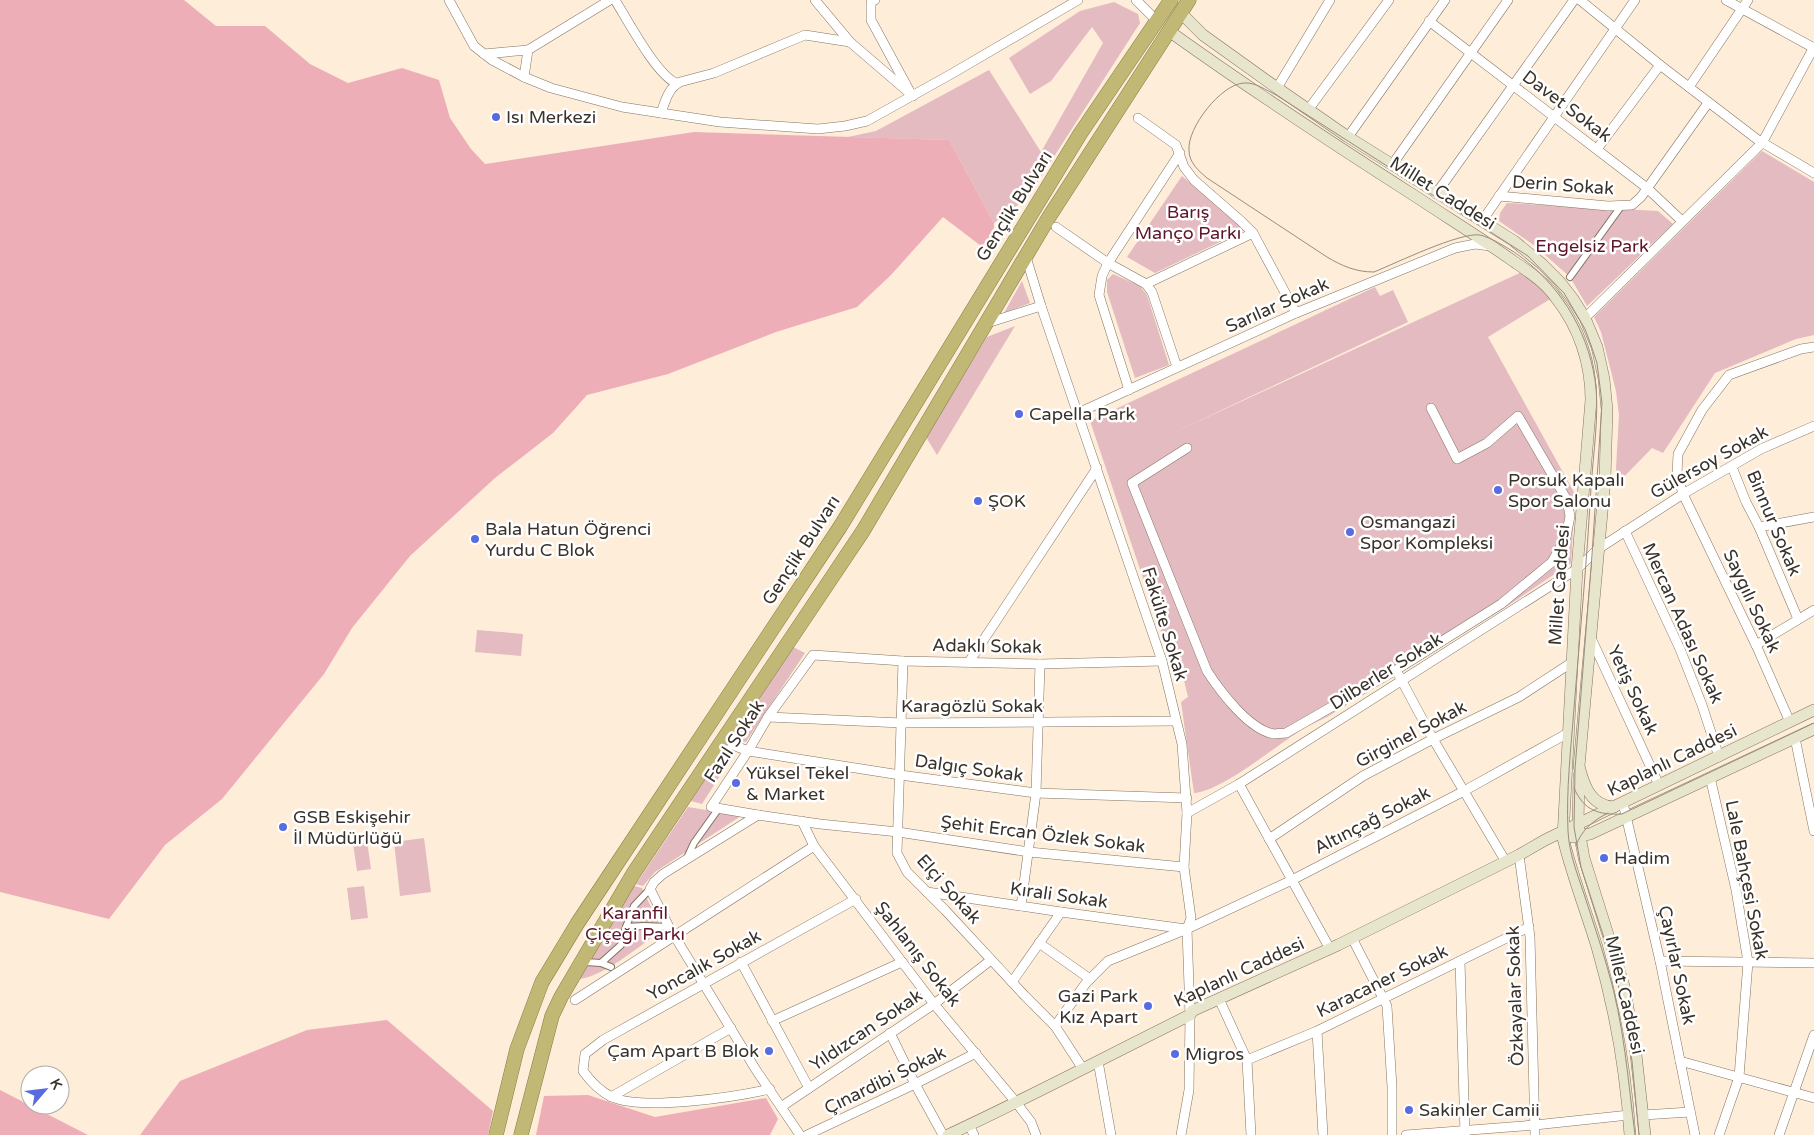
<svg xmlns="http://www.w3.org/2000/svg" width="1814" height="1135" font-family="'Varela Round',sans-serif">
  <style>
    .green { fill: #e3bbc1 }
    .forest { fill: #eeaeb8 }
    .lines { fill: none; stroke-linecap: round; stroke-linejoin: round }
    .pedestrian-casing { stroke: #837462; stroke-width: 8 }
    .minor-casing { stroke: #837462; stroke-width: 10 }
    .secondary-casing { stroke: #837462; stroke-width: 12 }
    .trunk-casing { stroke: #867e44; stroke-width: 15 }
    .pedestrian { stroke: #fff; stroke-width: 6 }
    .minor { stroke: #fff; stroke-width: 9 }
    .secondary { stroke: #e7e5cb; stroke-width: 11 }
    .trunk { stroke: #c0b874; stroke-width: 14 }
    .tram { stroke: #998d7f; stroke-width: 1 }
    .poi-dot { fill: #586be1; stroke: #fff; stroke-width: 2 }
    .labels { text-anchor: middle; stroke-width: 5; stroke-linejoin: round; paint-order: stroke }
    .street-label { font-size: 18px; fill: #39322a; stroke: #fff }
    .poi-label { font-size: 18px; fill: #39322a; stroke: #fff; text-anchor: start }
    .park-label { font-size: 18px; fill: #5e152a; stroke: #fff }
  </style>
  <rect width="100%" height="100%" fill="#feedd9"/>
  <g class="green">
    <polygon points="1114,2 1138,14 1140,23 1028,197 994,223 949,140 848,137 876,131 989,70 1041,152 1103,43 1092,27 1051,81 1030,94 1009,58 1080,11"/>
    <polygon points="1762,151 1814,182 1814,335 1796,339 1715,373 1663,453 1652,448 1615,486 1619,415 1616,391 1601,332 1594,317"/>
    <polygon points="1182,176 1245,230 1155,273 1127,257"/>
    <polygon points="1507,203 1658,211 1673,224 1587,306 1570,277 1535,246 1499,221 1500,213"/>
    <path d="M1524,271l28,27 -64,39 87,157 -4,69 -65,44 -179,110c-9,4 -19,9 -27,14 -26,16 -78,60 -106,62l-13,-91 7,-5 -6,-25 -7,1 -85,-252 285,-134 5,9 13,-6 15,32 -233,110z"/>
    <polygon points="1113,274 1140,286 1147,295 1169,365 1135,378 1107,292 1107,280"/>
    <polygon points="1022,281 1030,303 1004,313"/>
    <polygon points="1015,326 937,455 926,437 987,337"/>
    <polygon points="477,630 523,634 521,656 475,652"/>
    <polygon points="793,647 805,653 746,742 733,739"/>
    <polygon points="724,752 733,755 702,804 691,801"/>
    <polygon points="688,807 741,816 655,872 643,886 636,884"/>
    <polygon points="424,838 431,892 400,896 394,842"/>
    <polygon points="367,841 371,869 357,871 353,843"/>
    <polygon points="364,886 368,918 351,920 347,888"/>
    <path d="M634,886l8,2 20,42c-20,14 -63,51 -87,49l27,-45z"/>
  </g>
  <g class="forest">
    <polygon points="0,0 184,0 216,26 265,26 310,64 348,83 402,68 439,80 450,118 471,149 485,164 694,132 949,140 994,223 993,255 943,217 891,275 857,307 776,332 668,374 587,395 553,433 495,478 410,556 352,628 324,674 222,799 165,845 109,919 0,892"/>
    <polygon points="387,1020 493,1111 488,1135 140,1135 180,1081 307,1030"/>
    <polygon points="0,1090 88,1135 0,1135"/>
    <polygon points="588,1095 655,1117 766,1098 778,1119 770,1135 536,1135 544,1096"/>
  </g>
  <g class="lines">
    <defs>
      <g id="pedestrian">
        <polyline points="1570,277 1622,205"/>
        <polyline points="687,858 694,843 719,808"/>
        <polyline points="650,889 634,906 626,927 644,926 669,927"/>
        <polyline points="585,962 601,963"/>
        <polyline points="611,967 601,963 621,945 626,927"/>
      </g>
      <g id="minor">
        <polyline points="449,0 474,46 492,60 524,77 551,88 622,107 661,113 720,122 818,129 845,126 867,121 953,73 1078,0"/>
        <path d="M615,0c13,21 41,74 61,83"/>
        <polyline points="815,0 850,42 913,96"/>
        <polyline points="875,0 871,2 871,20 910,92"/>
        <polyline points="1136,0 1157,21"/>
        <polyline points="1580,0 1660,65 1758,140 1814,173"/>
        <polyline points="1726,0 1814,48"/>
        <polyline points="1429,21 1647,188 1682,221"/>
        <polyline points="484,54 528,50"/>
        <polyline points="524,77 528,50 610,0"/>
        <polyline points="1689,87 1748,0"/>
        <polyline points="1277,88 1330,0"/>
        <polyline points="1308,110 1389,0"/>
        <path d="M661,113c4,-11 7,-25 19,-31l34,-9 91,-38 45,7"/>
        <polyline points="1138,118 1176,145 1184,167 1194,180 1241,221 1253,233 1146,284"/>
        <polyline points="1348,137 1445,0"/>
        <polyline points="1597,149 1660,65"/>
        <polyline points="1392,165 1508,0"/>
        <polyline points="1436,194 1574,0"/>
        <polyline points="1499,196 1608,206 1632,205 1641,197 1708,103"/>
        <polyline points="1482,221 1635,0"/>
        <polyline points="1056,227 1108,263 1146,284 1152,292 1177,367"/>
        <polyline points="1253,233 1296,313"/>
        <polyline points="1026,257 1041,306 1162,661 1182,744 1187,813 1184,867 1191,918 1187,929 1190,1015 1189,1090 1181,1135"/>
        <polyline points="1585,318 1762,143 1814,47"/>
        <polyline points="987,323 1041,306"/>
        <polyline points="1129,390 1099,295 1102,276 1108,263 1180,153"/>
        <polyline points="1078,413 1296,313 1455,248 1475,244 1490,246"/>
        <path d="M1187,448l-55,35 75,188c13,20 42,59 67,63 3,0 8,-1 12,-1l110,-63 37,69 73,123"/>
        <polyline points="1732,467 1746,502 1759,527 1798,619"/>
        <polyline points="1759,527 1814,517"/>
        <polyline points="1625,531 1680,649 1702,705 1719,757"/>
        <polyline points="1591,638 1659,785"/>
        <polyline points="1756,645 1814,610"/>
        <polyline points="903,661 897,853 907,872 945,910 1025,996 1055,1026 1083,1069"/>
        <polyline points="969,662 1097,468"/>
        <polyline points="1396,670 1501,604 1552,562 1566,537 1570,516 1567,500 1518,416 1487,443 1457,459 1431,408"/>
        <polyline points="768,717 902,723 1176,721"/>
        <polyline points="1790,722 1756,645 1683,494 1677,474 1678,454 1702,410 1729,375 1801,349 1814,347"/>
        <polyline points="1795,738 1814,831"/>
        <polyline points="723,741 748,751 900,775 1036,793 1187,798"/>
        <polyline points="1710,777 1736,890 1748,962 1739,1077 1719,1135"/>
        <polyline points="1239,784 1330,949"/>
        <polyline points="1623,803 1660,961 1695,1135"/>
        <polyline points="1187,813 1239,784 1577,569 1598,549 1683,494 1761,449 1814,426"/>
        <polyline points="758,815 711,807 748,751 768,717 813,655 903,661 1040,664 1162,661"/>
        <polyline points="802,821 814,846 934,1004 1015,1101 1031,1122 1036,1135"/>
        <polyline points="1269,839 1363,776 1433,739 1519,697 1571,663"/>
        <polyline points="1519,855 1530,937 1535,1135"/>
        <polyline points="927,892 1061,912 1186,929"/>
        <polyline points="1021,906 1036,793 1040,664"/>
        <polyline points="1352,938 1387,1006 1392,1087 1392,1135"/>
        <polyline points="1039,943 1090,979"/>
        <polyline points="1460,961 1465,1135"/>
        <polyline points="1660,961 1814,963"/>
        <polyline points="741,962 809,1088"/>
        <polyline points="1012,982 1061,912"/>
        <polyline points="1219,999 1247,1060 1251,1135"/>
        <polyline points="575,1000 814,846"/>
        <polyline points="772,1021 902,962"/>
        <polyline points="1055,1026 1086,983 1108,961 1187,929 1292,880 1464,791 1568,733"/>
        <polyline points="1317,1031 1323,1135"/>
        <polyline points="890,1033 915,1084 943,1135"/>
        <polyline points="1247,1060 1317,1031 1529,927"/>
        <polyline points="1098,1061 1111,1135"/>
        <polyline points="1680,1061 1814,1098"/>
        <path d="M770,1089c-35,8 -127,22 -158,8 -13,-6 -21,-15 -29,-26l2,-17 18,-14 253,-141"/>
        <polyline points="611,1097 731,1028"/>
        <polyline points="781,1107 934,1004 991,960"/>
        <polyline points="1643,1115 1690,1112"/>
        <polyline points="969,1125 974,1135"/>
        <polyline points="800,1135 756,1070 669,927 650,889 654,882 663,874 758,815 820,824 898,832 1029,852 1184,867"/>
        <polyline points="807,1135 915,1084 976,1053"/>
        <polyline points="1406,1135 1535,1125 1629,1115"/>
        <polyline points="1779,1135 1814,1035"/>
      </g>
      <g id="secondary">
        <path d="M1181,13l22,22 74,53 71,49 166,104 28,23 17,17 14,18 12,19 12,29 7,32 3,31 -2,69 -26,287c5,20 12,40 35,41"/>
        <path d="M1169,31c81,58 163,112 246,165 33,22 66,42 98,65 16,11 32,21 43,37 23,29 35,65 35,102l-14,169 -14,269c9,37 23,73 34,109 18,62 29,124 33,188"/>
        <polyline points="1579,775 1578,825 1584,858 1624,986 1635,1046 1645,1135"/>
        <polyline points="1572,837 1590,834 1814,729"/>
        <path d="M948,1135c82,-38 161,-80 242,-120l2,-4 146,-66 181,-90 26,-15 269,-130"/>
      </g>
      <g id="trunk">
        <polyline points="496,1135 517,1049 542,982 577,924 840,527 1080,134 1171,0"/>
        <polyline points="521,1135 552,1016 561,997 633,874 863,531 1049,217 1189,0"/>
      </g>
    </defs>
    <use href="#pedestrian" class="pedestrian-casing"/>
    <use href="#minor" class="minor-casing"/>
    <use href="#secondary" class="secondary-casing"/>
    <use href="#trunk" class="trunk-casing"/>
    <use href="#pedestrian" class="pedestrian"/>
    <use href="#minor" class="minor"/>
    <use href="#secondary" class="secondary"/>
    <use href="#trunk" class="trunk"/>
    <g class="tram">
      <path d="M1574,788c10,23 25,27 48,26l192,-91"/>
      <path d="M1576,846c5,-16 18,-26 32,-33"/>
      <path d="M1635,1135c-7,-55 -11,-111 -27,-165 -7,-25 -16,-51 -24,-76 -7,-21 -15,-41 -16,-63 -2,-41 3,-83 6,-123 6,-74 13,-147 17,-220 2,-33 9,-77 4,-108 -8,-52 -37,-98 -81,-128 -10,-6 -22,-14 -34,-17 -20,-3 -84,28 -106,37 -18,0 -32,-6 -47,-15l-120,-79c-8,-7 -18,-15 -18,-28 -2,-22 32,-66 55,-67 11,-1 22,7 32,12l252,161 36,37 21,36 6,16 6,18 5,40 -10,152 -17,214 -1,58 7,40 25,77 13,44 13,73 7,74"/>
    </g>
  </g>
  <g class="poi-dot">
    <circle cx="496" cy="117" r="5"/>
    <circle cx="1019" cy="414" r="5"/>
    <circle cx="1498" cy="490" r="5"/>
    <circle cx="978" cy="501" r="5"/>
    <circle cx="1350" cy="532" r="5"/>
    <circle cx="475" cy="539" r="5"/>
    <circle cx="736" cy="783" r="5"/>
    <circle cx="283" cy="827" r="5"/>
    <circle cx="1604" cy="858" r="5"/>
    <circle cx="1148" cy="1006" r="5"/>
    <circle cx="769" cy="1051" r="5"/>
    <circle cx="1175" cy="1054" r="5"/>
    <circle cx="1409" cy="1110" r="5"/>
  </g>
  <g class="labels">
    <g class="street-label">
      <text transform="translate(1567 106) rotate(37)" y="6">Davet Sokak</text>
      <text transform="translate(1563 185) rotate(4)" y="6">Derin Sokak</text>
      <text transform="translate(1443 193) rotate(32)" y="6">Millet Caddesi</text>
      <text transform="translate(1014 206) rotate(-58)" y="6">Gençlik Bulvarı</text>
      <text transform="translate(1277 305) rotate(-24)" y="6">Sarılar Sokak</text>
      <text transform="translate(1709 462) rotate(-29)" y="6">Gülersoy Sokak</text>
      <text transform="translate(1774 523) rotate(67)" y="6">Binnur Sokak</text>
      <text transform="translate(801 550) rotate(-57)" y="6">Gençlik Bulvarı</text>
      <text transform="translate(1559 585) rotate(-86)" y="6">Millet Caddesi</text>
      <text transform="translate(1752 601) rotate(65)" y="6">Saygılı Sokak</text>
      <text transform="translate(1683 623) rotate(66)" y="6">Mercan Adası Sokak</text>
      <text transform="translate(1165 624) rotate(73)" y="6">Fakülte Sokak</text>
      <text transform="translate(987 646) rotate(1)" y="6">Adaklı Sokak</text>
      <text transform="translate(1386 671) rotate(-32)" y="6">Dilberler Sokak</text>
      <text transform="translate(1633 690) rotate(65)" y="6">Yetiş Sokak</text>
      <text x="972" y="712">Karagözlü Sokak</text>
      <text transform="translate(1411 734) rotate(-28)" y="6">Girginel Sokak</text>
      <text transform="translate(734 741) rotate(-57)" y="6">Fazıl Sokak</text>
      <text transform="translate(1672 760) rotate(-26)" y="6">Kaplanlı Caddesi</text>
      <text transform="translate(969 768) rotate(8)" y="6">Dalgıç Sokak</text>
      <text transform="translate(1372 820) rotate(-27)" y="6">Altınçağ Sokak</text>
      <text transform="translate(1043 834) rotate(7)" y="6">Şehit Ercan Özlek Sokak</text>
      <text transform="translate(1747 880) rotate(79)" y="6">Lale Bahçesi Sokak</text>
      <text transform="translate(949 889) rotate(48)" y="6">Elçi Sokak</text>
      <text transform="translate(1059 895) rotate(8)" y="6">Kırali Sokak</text>
      <text transform="translate(918 954) rotate(52)" y="6">Şahlanış Sokak</text>
      <text transform="translate(704 965) rotate(-29)" y="6">Yoncalık Sokak</text>
      <text transform="translate(1677 965) rotate(78)" y="6">Çayırlar Sokak</text>
      <text transform="translate(1239 972) rotate(-25)" y="6">Kaplanlı Caddesi</text>
      <text transform="translate(1382 981) rotate(-26)" y="6">Karacaner Sokak</text>
      <text transform="translate(1625 995) rotate(77)" y="6">Millet Caddesi</text>
      <text transform="translate(1515 996) rotate(-92)" y="6">Özkayalar Sokak</text>
      <text transform="translate(866 1030) rotate(-34)" y="6">Yıldızcan Sokak</text>
      <text transform="translate(885 1080) rotate(-26)" y="6">Çınardibi Sokak</text>
    </g>
    <g class="poi-label">
      <text x="506" y="123">Isı Merkezi</text>
      <text x="1029" y="420">Capella Park</text>
      <text x="1508" y="486">Porsuk Kapalı<tspan x="1508" dy="21">Spor Salonu</tspan></text>
      <text x="988" y="507">ŞOK</text>
      <text x="1360" y="528">Osmangazi<tspan x="1360" dy="21">Spor Kompleksi</tspan></text>
      <text x="485" y="535">Bala Hatun Öğrenci<tspan x="485" dy="21">Yurdu C Blok</tspan></text>
      <text x="746" y="779">Yüksel Tekel<tspan x="746" dy="21">&amp; Market</tspan></text>
      <text x="293" y="823">GSB Eskişehir<tspan x="293" dy="21">İl Müdürlüğü</tspan></text>
      <text x="1614" y="864">Hadim</text>
      <text x="1138" y="1002" text-anchor="end">Gazi Park<tspan x="1138" dy="21">Kız Apart</tspan></text>
      <text x="759" y="1057" text-anchor="end">Çam Apart B Blok</text>
      <text x="1185" y="1060">Migros</text>
      <text x="1419" y="1116">Sakinler Camii</text>
    </g>
    <g class="park-label">
      <text x="1188" y="218">Barış<tspan x="1188" dy="21">Manço Parkı</tspan></text>
      <text x="1592" y="252">Engelsiz Park</text>
      <text x="635" y="919">Karanfil<tspan x="635" dy="21">Çiçeği Parkı</tspan></text>
    </g>
  </g>
  <g transform="translate(45 1090) rotate(62)"><circle r="24" fill="#ffffff" stroke="#b0adaa"/>
  <path d="M0-4L9 19L0 12L-9 19Z" fill="#586be1"/>
  <text y="-8" font-size="14" font-weight="bold" text-anchor="middle" fill="#39322a">K</text>
  </g>
</svg>
